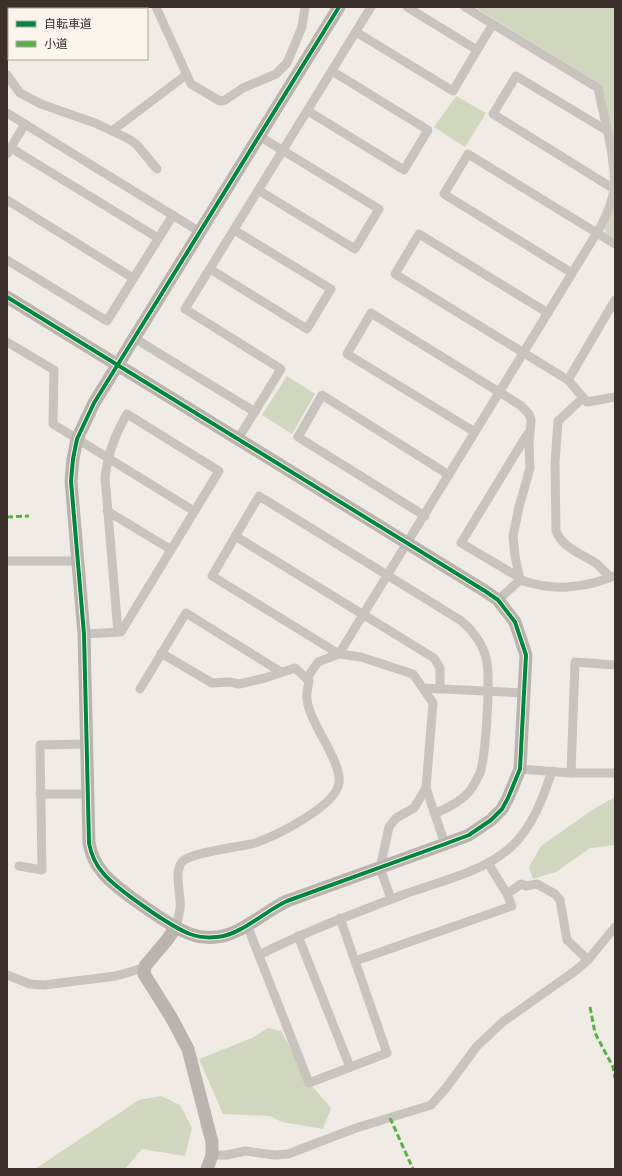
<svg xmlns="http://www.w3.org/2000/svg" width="622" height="1176" font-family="Cabin,'Noto Sans JP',sans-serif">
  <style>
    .green { fill: #d1d6bf }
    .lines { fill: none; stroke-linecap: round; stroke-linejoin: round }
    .street { stroke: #c9c3be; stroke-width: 9 }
    .secondary { stroke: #bab3ae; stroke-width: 13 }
    .quiet { stroke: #57b246; stroke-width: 3; stroke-dasharray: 6 3; stroke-linecap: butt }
    .cycleway-casing { stroke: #fbf5ee; stroke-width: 6 }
    .cycleway { stroke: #00873e; stroke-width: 4 }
  </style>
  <rect width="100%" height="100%" fill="#f0ebe5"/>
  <g class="green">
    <polygon points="475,7 615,7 615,152 601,85"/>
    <polygon points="456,96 486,113 465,147 434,127"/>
    <polygon points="615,204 615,239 606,233 605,229"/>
    <polygon points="287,376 315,394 292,434 262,415"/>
    <polygon points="615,797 615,845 590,848 556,872 533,879 529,867 541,846 592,810"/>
    <polygon points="268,1028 281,1031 312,1086 331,1108 323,1129 282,1122 270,1116 223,1114 199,1059 252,1038"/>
    <polygon points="161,1096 180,1105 192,1128 185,1156 142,1149 125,1169 35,1169 139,1100"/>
  </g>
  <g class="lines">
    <g class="street">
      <polyline points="156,7 191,84 220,101 225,100 243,88 276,74 287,63 302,27 305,7"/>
      <polyline points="356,32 453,91 477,50 407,7"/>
      <polyline points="477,50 493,24"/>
      <polyline points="7,75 20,93 41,104 95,123 129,139 137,145 157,169"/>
      <polyline points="308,111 404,170 428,130 332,71"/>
      <polyline points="7,113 200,232"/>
      <polyline points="606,130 516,76 493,114 614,189"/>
      <polyline points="112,131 186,75"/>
      <polyline points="11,148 158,238"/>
      <polyline points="7,154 25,124"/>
      <polyline points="258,190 355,249 379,209 259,136"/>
      <polyline points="7,200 133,278"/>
      <polyline points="7,260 107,321 173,215"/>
      <polyline points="210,269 307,329 331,289 234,230"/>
      <polyline points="572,273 444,194 468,154 615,244"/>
      <polyline points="548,313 419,234 395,274 568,380 587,402 615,397"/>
      <polyline points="134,338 255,412"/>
      <polyline points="7,342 54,370 53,424 194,511"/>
      <polyline points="568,380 615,300"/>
      <path d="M583,398l-25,23 -3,42 1,68c7,18 27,23 41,33 4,4 9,9 13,13"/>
      <polyline points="475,432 347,354 371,313 520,405 529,414 531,420 529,445 530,468 519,507 513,536 515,556 520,580"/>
      <polyline points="238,439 281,369 185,309 371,7"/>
      <polyline points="107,511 170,549"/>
      <polyline points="425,516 298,437 322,395 449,475"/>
      <polyline points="235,536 434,658 440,668 440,689"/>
      <polyline points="7,561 78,561"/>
      <polyline points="520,578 461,543 528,433"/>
      <path d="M520,580c33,11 62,9 94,-4"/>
      <polyline points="498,600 520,580"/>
      <path d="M84,634l37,-2 98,-161 -92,-57c-12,21 -19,39 -22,63l13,155"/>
      <path d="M161,653l51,30 18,-1 9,2 26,-6 30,-10 14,13c-1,6 -3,12 -2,18 2,24 35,62 32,84 -3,23 -63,53 -84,60 -14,4 -65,9 -73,19 -9,12 0,33 -2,47 -1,6 -3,12 -4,18"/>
      <polyline points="615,665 575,662 571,773 615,773"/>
      <path d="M307,678l11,-16 21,-8 262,-428c6,-12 12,-25 13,-38 2,-31 -10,-69 -16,-100l-133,-81"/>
      <polyline points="423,688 524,693"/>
      <polyline points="140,689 186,613 281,672"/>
      <polyline points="520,769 571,773"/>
      <polyline points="40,794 87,794"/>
      <path d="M436,813c12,-5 24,-11 33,-21 4,-5 8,-13 11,-19 6,-18 10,-90 7,-110 -2,-16 -14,-33 -27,-43l-201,-124 -47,80 127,78 22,3 52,17 20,29 -7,85 19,56"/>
      <polyline points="19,866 42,870 40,745 86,744"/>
      <polyline points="507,894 521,884 526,886 537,884 555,894 560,900 567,940 588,960"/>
      <polyline points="391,899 380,868 389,827 396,818 414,808 426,788"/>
      <polyline points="247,925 309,1083 387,1053 340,918"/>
      <polyline points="298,936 350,1067"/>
      <path d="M259,955c48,-24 96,-42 146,-61 34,-12 81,-23 107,-48 21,-20 31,-48 40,-75"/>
      <polyline points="355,961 512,906 507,894 488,863"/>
      <polyline points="7,975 30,984 44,985 116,976 143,968"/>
      <polyline points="212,1155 227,1155 245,1151 275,1155 288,1154 356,1128 431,1105 446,1088 477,1046 504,1021 575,971 588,960 615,927"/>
    </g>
    <g class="secondary">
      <path d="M7,297c159,98 319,196 478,294l13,9 17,22 11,33 -6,114 -12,29 -6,11 -11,11 -22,15 -24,9 -158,57c-22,10 -46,34 -70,36 -9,1 -19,0 -27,-3 -19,-7 -75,-46 -87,-61 -8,-9 -12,-19 -14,-30l-5,-209 -13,-153 2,-22 4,-20 17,-36 245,-396"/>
      <polyline points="176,927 167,940 145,966 144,974 171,1017 188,1049 212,1142 212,1155 207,1169"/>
    </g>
    <g class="quiet">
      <polyline points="7,517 29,516"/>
      <polyline points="590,1007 595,1033 613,1067 615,1078"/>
      <polyline points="390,1118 413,1169"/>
    </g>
    <defs>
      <path id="cycleway" d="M7,297c159,98 319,196 478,294l13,9 17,22 11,33 -6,114 -12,29 -6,11 -11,11 -22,15 -24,9 -158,57c-22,10 -46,34 -70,36 -9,1 -19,0 -27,-3 -19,-7 -75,-46 -87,-61 -8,-9 -12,-19 -14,-30l-5,-209 -13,-153 2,-22 4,-20 17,-36 245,-396"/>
    </defs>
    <use href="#cycleway" class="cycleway-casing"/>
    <use href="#cycleway" class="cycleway"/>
  </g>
  <rect width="622" height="1176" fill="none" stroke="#3b302b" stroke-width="16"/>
  <rect x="8" y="8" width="140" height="52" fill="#fbf5ee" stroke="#aea6a0"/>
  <rect x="16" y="21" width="20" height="6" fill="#00873e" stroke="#aea6a0"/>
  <text x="44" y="28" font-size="12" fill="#3b302b">自転車道</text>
  <rect x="16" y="41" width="20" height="6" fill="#57b246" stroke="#aea6a0"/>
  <text x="44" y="48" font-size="12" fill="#3b302b">小道</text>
</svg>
